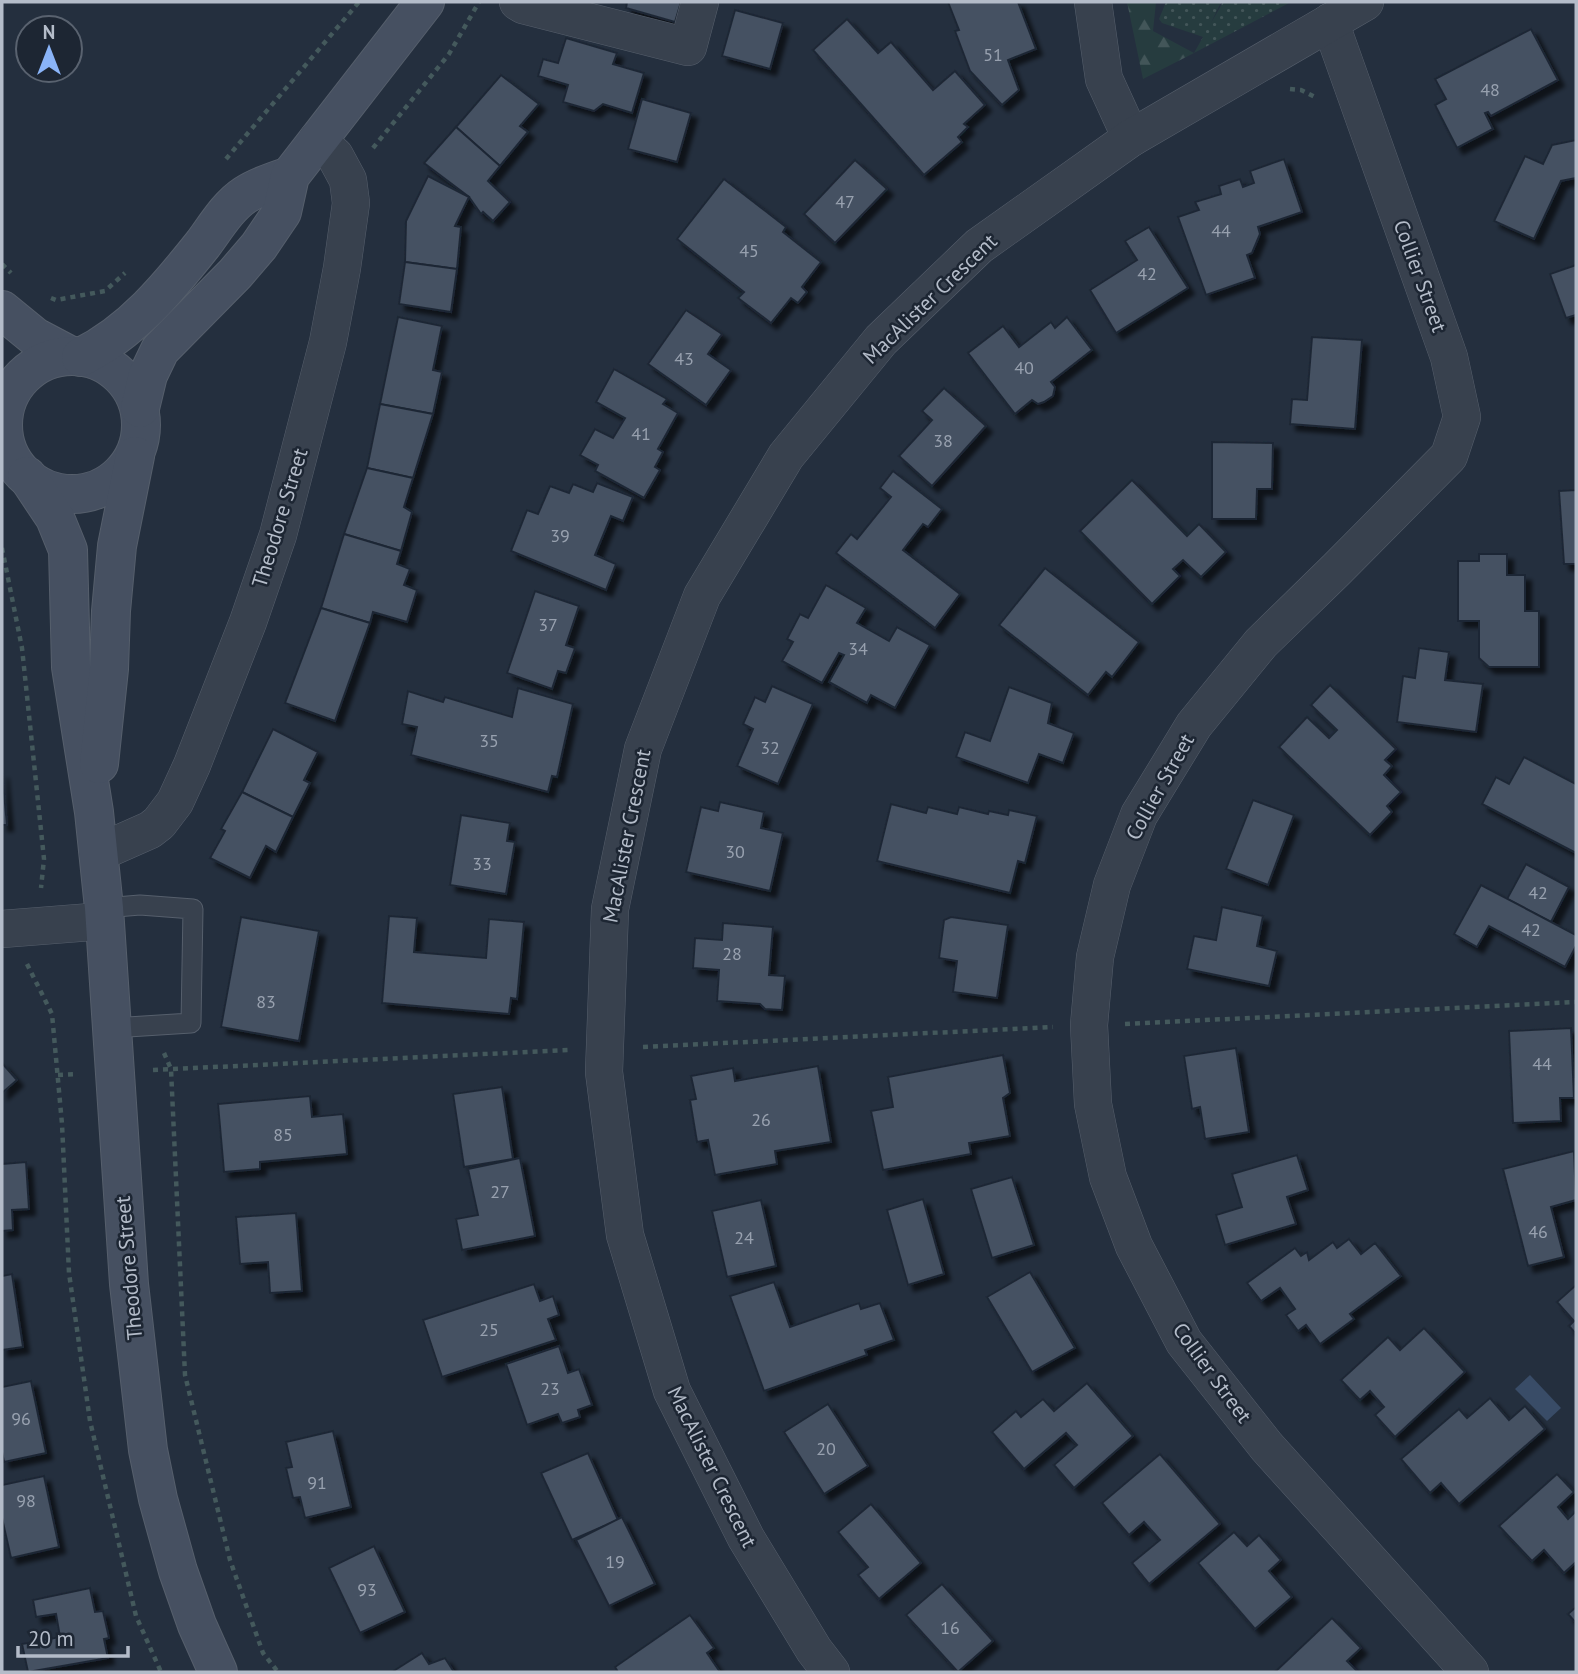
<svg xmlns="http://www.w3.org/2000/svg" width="1578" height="1674" font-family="'PT Sans',sans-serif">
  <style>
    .green { fill: url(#green-dots) }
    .forest { fill: url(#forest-firs) }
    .water { fill: #394c67 }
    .building { fill: #455162; stroke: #1f2835; stroke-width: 2; filter: url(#shadow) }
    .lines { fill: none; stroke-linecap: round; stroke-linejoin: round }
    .service-casing { stroke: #565f6c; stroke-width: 21 }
    .minor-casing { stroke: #565f6c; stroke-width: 38 }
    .secondary-casing { stroke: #565f6c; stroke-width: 40 }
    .path { stroke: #44595c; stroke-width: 4.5; stroke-dasharray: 5 5; stroke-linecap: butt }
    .service { stroke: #38414e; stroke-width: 19 }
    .minor { stroke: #38414e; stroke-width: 37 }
    .secondary { stroke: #465061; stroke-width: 38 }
    .labels { text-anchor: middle; stroke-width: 5; stroke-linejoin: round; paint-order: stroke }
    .number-label { font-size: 18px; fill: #98a1af }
    .street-label { font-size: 21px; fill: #b4bcc9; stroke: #1d2633 }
  </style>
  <defs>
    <pattern id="green-dots" width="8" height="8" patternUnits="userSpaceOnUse" patternTransform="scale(1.75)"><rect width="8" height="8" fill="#263c3f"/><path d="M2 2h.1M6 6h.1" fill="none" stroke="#435659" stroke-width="1.8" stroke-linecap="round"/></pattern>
    <pattern id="forest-firs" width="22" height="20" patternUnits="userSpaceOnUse" patternTransform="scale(1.75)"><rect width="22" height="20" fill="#263c3f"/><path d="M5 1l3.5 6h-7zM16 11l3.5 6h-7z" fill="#435659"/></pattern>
    <filter id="shadow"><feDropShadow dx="6" dy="6" stdDeviation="2" flood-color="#0009"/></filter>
  </defs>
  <rect width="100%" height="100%" fill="#242f3e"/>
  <polygon class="green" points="1166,2 1221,2 1211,23 1223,2 1291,2 1194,53 1203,37 1162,23 1159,19"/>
  <polygon class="forest" points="1127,2 1156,2 1153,31 1194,53 1143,79"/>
  <polygon class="water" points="1530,1375 1561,1408 1547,1421 1515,1389"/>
  <g class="building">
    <polygon points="627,2 681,2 675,22 626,8"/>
    <polygon points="948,2 1018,2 1036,49 1008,60 1019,90 1002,105 970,71 955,31 959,30"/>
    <polygon points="735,10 783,23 770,69 722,56"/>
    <polygon points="847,19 878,53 891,42 933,90 955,71 985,105 964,124 968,127 958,137 962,142 924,175 813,50"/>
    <polygon points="1531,29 1558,80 1491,116 1488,112 1485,113 1493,129 1457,148 1435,105 1446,99 1435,79"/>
    <polygon points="566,38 617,53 613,64 644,73 632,113 603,104 594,111 563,102 568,85 538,76 543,59 558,63"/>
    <polygon points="501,75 539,104 520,126 528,132 500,166 456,127"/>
    <polygon points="642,99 691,113 677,162 628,149"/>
    <polygon points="456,127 500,166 488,181 510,202 493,221 483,212 481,214 469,197 424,163"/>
    <polygon points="1576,140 1576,178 1561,181 1534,239 1494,221 1525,156 1543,164 1552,145"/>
    <polygon points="1284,159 1302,212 1258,227 1260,234 1252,253 1247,255 1255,278 1206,295 1178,217 1199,210 1195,202 1221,194 1219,186 1240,179 1243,187 1254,183 1250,171"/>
    <polygon points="855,160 887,189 835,243 804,214"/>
    <polygon points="428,176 469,197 455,226 461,227 457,269 405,262 406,221"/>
    <polygon points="724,179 786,227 783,232 821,262 802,287 807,292 798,303 791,298 771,323 738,298 744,292 677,239"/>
    <polygon points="1149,227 1188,288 1116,333 1090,290 1137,260 1125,241"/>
    <polygon points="405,262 457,269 451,312 399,304"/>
    <polygon points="1576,265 1576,315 1566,318 1550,274"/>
    <polygon points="686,310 722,334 708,354 731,370 706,405 648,364"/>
    <polygon points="398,317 442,326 433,370 442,372 433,414 380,404"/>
    <polygon points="1067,317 1092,350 1051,382 1055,387 1053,396 1044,402 1038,404 1032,400 1015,414 968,353 1003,326 1019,347 1051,322 1055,328"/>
    <polygon points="1312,337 1362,340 1355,429 1290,424 1292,399 1307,400"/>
    <polygon points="614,369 667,399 663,404 678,413 658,449 663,452 655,467 660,470 644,498 595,471 598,465 580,455 595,429 613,438 625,418 596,402"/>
    <polygon points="944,388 986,426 932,486 899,456 932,420 922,411"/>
    <polygon points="380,404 433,414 413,478 367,468"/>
    <polygon points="1212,442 1273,443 1272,489 1257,489 1256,519 1212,519"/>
    <polygon points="367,468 413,478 404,507 412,512 401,551 344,534"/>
    <polygon points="893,471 942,509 928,527 923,524 903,550 960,594 935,628 836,553 851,534 857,539 891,497 880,488"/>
    <polygon points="1132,480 1187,536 1199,524 1226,552 1201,577 1183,560 1173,569 1180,576 1152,604 1080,531"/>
    <polygon points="597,483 633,497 623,521 611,516 595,555 616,564 606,590 511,551 527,510 538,514 550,486 569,493 573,484 593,492"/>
    <polygon points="1576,490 1576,564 1564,564 1559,491"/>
    <polygon points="344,534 401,551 397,564 410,569 404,585 417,590 407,622 373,612 370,623 321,608"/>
    <polygon points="1479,554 1507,554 1507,575 1525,575 1525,611 1539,611 1539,667 1489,667 1479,658 1479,621 1458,621 1458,561 1479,561"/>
    <polygon points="1045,568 1139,642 1112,677 1106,672 1088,695 999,625"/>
    <polygon points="826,585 866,608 857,623 889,641 897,627 930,645 895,708 871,695 867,703 829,682 844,655 839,653 822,683 782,661 793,642 787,639 800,614 808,618"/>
    <polygon points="535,591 579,606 566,645 575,648 566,673 558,671 552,689 507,673"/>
    <polygon points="321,608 370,623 335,721 285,703"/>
    <polygon points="1419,648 1449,652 1445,680 1483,684 1476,732 1397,722 1403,676 1415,678"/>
    <polygon points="1330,685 1396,749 1385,760 1392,766 1384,775 1401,792 1387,806 1392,812 1370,835 1279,747 1307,717 1329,738 1337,730 1311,705"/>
    <polygon points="772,686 813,704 778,784 737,766 753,729 743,724 755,697 765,702"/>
    <polygon points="1009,687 1052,703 1048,723 1074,733 1063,763 1039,754 1028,783 956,757 965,732 990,741"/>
    <polygon points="518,688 573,704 557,777 552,776 548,792 411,755 417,727 402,724 408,691 443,702 445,697 512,717"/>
    <polygon points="273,729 318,752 304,780 310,783 293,817 242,792"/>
    <polygon points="1524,757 1576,784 1576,853 1482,804 1496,777 1509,784"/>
    <polygon points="2,772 7,825 2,825"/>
    <polygon points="242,792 293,817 276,852 266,846 250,878 210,858 225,831 221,829"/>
    <polygon points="1253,800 1294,815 1268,885 1226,869"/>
    <polygon points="720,802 764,812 761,828 783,833 770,891 686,872 701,807 718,811"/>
    <polygon points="891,804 926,813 928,807 957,814 959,807 988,814 989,811 1008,815 1009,810 1037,816 1025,863 1018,861 1010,893 877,861"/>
    <polygon points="461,815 510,823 507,841 515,842 506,894 450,885"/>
    <polygon points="1526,864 1569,887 1551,922 1507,899"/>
    <polygon points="1481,885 1576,935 1576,946 1565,967 1489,926 1477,947 1454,934"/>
    <polygon points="1222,907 1263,916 1257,946 1277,951 1269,986 1187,969 1194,936 1216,940"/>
    <polygon points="389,916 417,918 414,952 486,958 489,919 524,922 517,999 511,998 509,1014 382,1003"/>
    <polygon points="241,917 319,931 299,1041 221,1027"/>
    <polygon points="951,917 1008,925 997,998 953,992 957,961 939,958 944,920"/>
    <polygon points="723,923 773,927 769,975 785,976 782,1010 765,1009 760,1004 717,1001 719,970 693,968 695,938 722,940"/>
    <polygon points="1571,1028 1574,1098 1560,1098 1561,1121 1513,1123 1509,1031"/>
    <polygon points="1236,1048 1249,1132 1205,1139 1200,1107 1192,1109 1184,1056"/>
    <polygon points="1003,1055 1010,1093 1003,1098 1010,1136 969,1143 971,1154 883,1170 871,1111 893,1107 888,1077"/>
    <polygon points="2,1063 17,1080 2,1093"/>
    <polygon points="818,1066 831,1142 775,1151 777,1164 715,1175 708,1140 697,1142 690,1100 696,1099 691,1076 733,1068 735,1081"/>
    <polygon points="502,1087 513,1159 464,1167 453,1094"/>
    <polygon points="310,1096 312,1117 343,1114 347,1154 260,1162 260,1169 224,1172 218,1104"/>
    <polygon points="1574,1151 1576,1200 1551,1207 1564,1257 1528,1266 1503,1169"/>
    <polygon points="1297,1155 1308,1190 1287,1197 1296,1224 1225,1245 1216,1215 1242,1207 1232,1174"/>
    <polygon points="520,1158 535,1236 462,1250 456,1219 478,1215 468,1169"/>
    <polygon points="26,1162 29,1209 12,1210 13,1230 2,1231 2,1164"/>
    <polygon points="1012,1177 1034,1245 992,1258 971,1189"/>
    <polygon points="923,1199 944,1274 908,1285 887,1210"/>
    <polygon points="761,1200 776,1266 727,1277 712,1211"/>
    <polygon points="296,1213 302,1291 270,1293 268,1262 240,1264 236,1217"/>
    <polygon points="1349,1239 1361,1254 1375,1243 1401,1276 1350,1314 1354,1319 1320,1344 1306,1325 1298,1331 1286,1315 1295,1309 1280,1288 1261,1301 1247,1283 1295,1248 1301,1256 1307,1252 1309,1260 1333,1242 1337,1248"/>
    <polygon points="1030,1272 1075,1348 1032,1372 987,1297"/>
    <polygon points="12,1274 23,1347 2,1350 2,1276"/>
    <polygon points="774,1282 790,1327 859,1303 861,1309 880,1303 894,1340 865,1350 867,1355 764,1391 730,1296"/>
    <polygon points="534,1284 540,1301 553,1296 559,1315 548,1319 556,1340 442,1377 423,1320"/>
    <polygon points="1576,1285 1576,1334 1569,1326 1574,1321 1557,1302"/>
    <polygon points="1424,1328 1465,1372 1395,1437 1375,1415 1384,1407 1370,1391 1360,1400 1341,1380 1388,1337 1400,1350"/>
    <polygon points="559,1346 568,1373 579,1369 592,1405 578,1410 580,1417 562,1423 558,1414 527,1425 506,1364"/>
    <polygon points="31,1381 46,1453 4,1462 2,1452 2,1387"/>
    <polygon points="1087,1383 1133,1436 1074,1488 1054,1465 1077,1445 1066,1433 1024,1469 992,1432 1016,1411 1021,1417 1043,1399 1054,1411"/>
    <polygon points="1490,1398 1509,1420 1525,1406 1545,1429 1459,1504 1441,1483 1430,1493 1401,1459 1459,1409 1467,1418"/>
    <polygon points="828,1404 868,1466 824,1494 784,1432"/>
    <polygon points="333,1431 351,1507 305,1518 300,1497 293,1498 286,1468 292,1467 286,1442"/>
    <polygon points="588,1453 618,1520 572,1540 541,1473"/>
    <polygon points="1160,1454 1220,1524 1149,1584 1132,1563 1160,1540 1144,1522 1129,1535 1102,1503"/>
    <polygon points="1557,1474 1574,1492 1558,1507 1568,1519 1576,1511 1576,1562 1564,1573 1544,1550 1532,1561 1499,1526"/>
    <polygon points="44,1476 59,1547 11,1558 2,1518 2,1485"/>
    <polygon points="871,1504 921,1563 879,1599 858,1575 868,1567 838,1532"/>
    <polygon points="622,1517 655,1584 609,1606 576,1540"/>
    <polygon points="1234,1532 1247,1546 1259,1535 1281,1560 1269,1571 1292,1597 1255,1629 1198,1563"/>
    <polygon points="374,1546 405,1612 360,1633 329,1568"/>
    <polygon points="942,1584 993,1641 958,1672 906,1615"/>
    <polygon points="90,1588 95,1612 103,1611 109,1638 104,1639 108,1658 28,1672 22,1644 60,1637 56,1614 36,1617 33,1600"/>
    <polygon points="1576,1607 1576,1623 1568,1614"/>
    <polygon points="690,1615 714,1648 707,1653 720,1672 618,1672 615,1667"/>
    <polygon points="1332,1618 1361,1648 1347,1661 1358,1672 1275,1672"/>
    <polygon points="422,1653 429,1664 445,1658 454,1672 392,1672"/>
  </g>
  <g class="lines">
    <defs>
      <polyline id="service" points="104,908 140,905 193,909 191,1023 112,1028"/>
      <g id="minor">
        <polyline points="518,2 523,5 688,47 700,2"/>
        <polyline points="1093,2 1104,79 1131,138"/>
        <polyline points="1330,22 1449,357 1462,417 1449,456 1337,569 1261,643 1194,725 1139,815 1112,885 1095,957 1089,1025 1093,1104 1108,1177 1134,1246 1184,1342 1267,1447 1470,1672"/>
        <polyline points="98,853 150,830 159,823 175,802 192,765 248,622 278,535 328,342 342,268 351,203 348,180 335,156 317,140"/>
        <polyline points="2,929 104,921"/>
        <polyline points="831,1672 814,1650 746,1538 672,1391 625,1235 604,1072 610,909 643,749 702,596 786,456 881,340 979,246 1131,138 1365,2"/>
      </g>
      <g id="secondary">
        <polyline points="2,310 35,337 71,356"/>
        <circle cx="72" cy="425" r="69"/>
        <path d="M81,357c51,-25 87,-69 122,-113 12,-16 25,-38 42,-49 14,-9 29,-14 45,-19"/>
        <polyline points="140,408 148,375 160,350 235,274 259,246 282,212 290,176 425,2"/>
        <polyline points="27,476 55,518 68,550 71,667 94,812 104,908 129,1284 148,1450 158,1499 178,1571 197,1625 218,1672"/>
        <polyline points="99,764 109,669 111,611 117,546 135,456"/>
      </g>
    </defs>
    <use href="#service" class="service-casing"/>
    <use href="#minor" class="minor-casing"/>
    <use href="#secondary" class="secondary-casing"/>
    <g class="path">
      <polyline points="1290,89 1301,90 1317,98"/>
      <polyline points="373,148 449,54 479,2"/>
      <polyline points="226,159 359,2"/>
      <polyline points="2,264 11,273"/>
      <polyline points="51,298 56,300 105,291 125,273"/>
      <polyline points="2,548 22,648 44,859 41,888"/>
      <polyline points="27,964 52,1014 62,1124 69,1273 90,1421 136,1616 161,1672"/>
      <polyline points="1125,1024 1576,1002"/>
      <polyline points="643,1047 1053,1027"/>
      <polyline points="164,1053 171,1069 185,1375 230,1560 263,1653 278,1672"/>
      <polyline points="153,1070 568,1050"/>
      <polyline points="58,1075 78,1074"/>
    </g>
    <use href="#service" class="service"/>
    <use href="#minor" class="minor"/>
    <use href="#secondary" class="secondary"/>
  </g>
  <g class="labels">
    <g class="number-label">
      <text x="993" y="61">51</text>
      <text x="1490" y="96">48</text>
      <text x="845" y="208">47</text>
      <text x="1221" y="237">44</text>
      <text x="749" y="257">45</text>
      <text x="1147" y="280">42</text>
      <text x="684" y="365">43</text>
      <text x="1024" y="374">40</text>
      <text x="641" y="440">41</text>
      <text x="943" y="447">38</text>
      <text x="560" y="542">39</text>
      <text x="548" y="631">37</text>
      <text x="858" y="655">34</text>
      <text x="489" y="747">35</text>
      <text x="770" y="754">32</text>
      <text x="735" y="858">30</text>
      <text x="482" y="870">33</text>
      <text x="1538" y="899">42</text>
      <text x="1531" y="936">42</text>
      <text x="732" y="960">28</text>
      <text x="266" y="1008">83</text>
      <text x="1542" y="1070">44</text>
      <text x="761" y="1126">26</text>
      <text x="283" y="1141">85</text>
      <text x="500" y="1198">27</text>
      <text x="1538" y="1238">46</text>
      <text x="744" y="1244">24</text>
      <text x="489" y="1336">25</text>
      <text x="550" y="1395">23</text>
      <text x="21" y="1425">96</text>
      <text x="826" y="1455">20</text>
      <text x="317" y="1489">91</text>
      <text x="26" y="1507">98</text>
      <text x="615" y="1568">19</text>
      <text x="367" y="1596">93</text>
      <text x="950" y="1634">16</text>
    </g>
    <g class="street-label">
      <text transform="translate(1420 276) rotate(70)" y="7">Collier Street</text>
      <text transform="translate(930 299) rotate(-44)" y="7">MacAlister Crescent</text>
      <text transform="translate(280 518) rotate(-73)" y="7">Theodore Street</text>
      <text transform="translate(1160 787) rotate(-61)" y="7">Collier Street</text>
      <text transform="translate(627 836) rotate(-79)" y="7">MacAlister Crescent</text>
      <text transform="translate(129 1268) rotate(-95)" y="7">Theodore Street</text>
      <text transform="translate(1212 1373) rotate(54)" y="7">Collier Street</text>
      <text transform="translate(712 1467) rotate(64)" y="7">MacAlister Crescent</text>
    </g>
  </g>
  <rect width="1578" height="1674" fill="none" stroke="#b4bcc9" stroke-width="7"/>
  <g transform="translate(49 49)"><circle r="33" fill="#1d2633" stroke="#59626f" stroke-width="2"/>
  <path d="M0-5L12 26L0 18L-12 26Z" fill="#8ab4f8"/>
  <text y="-10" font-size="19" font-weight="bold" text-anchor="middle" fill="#b4bcc9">N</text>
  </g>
  <path d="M18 1646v10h110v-10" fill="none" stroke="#b4bcc9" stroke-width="3.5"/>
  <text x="28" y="1646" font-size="21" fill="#b4bcc9" stroke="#1d2633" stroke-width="5" paint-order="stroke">20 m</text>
</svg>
